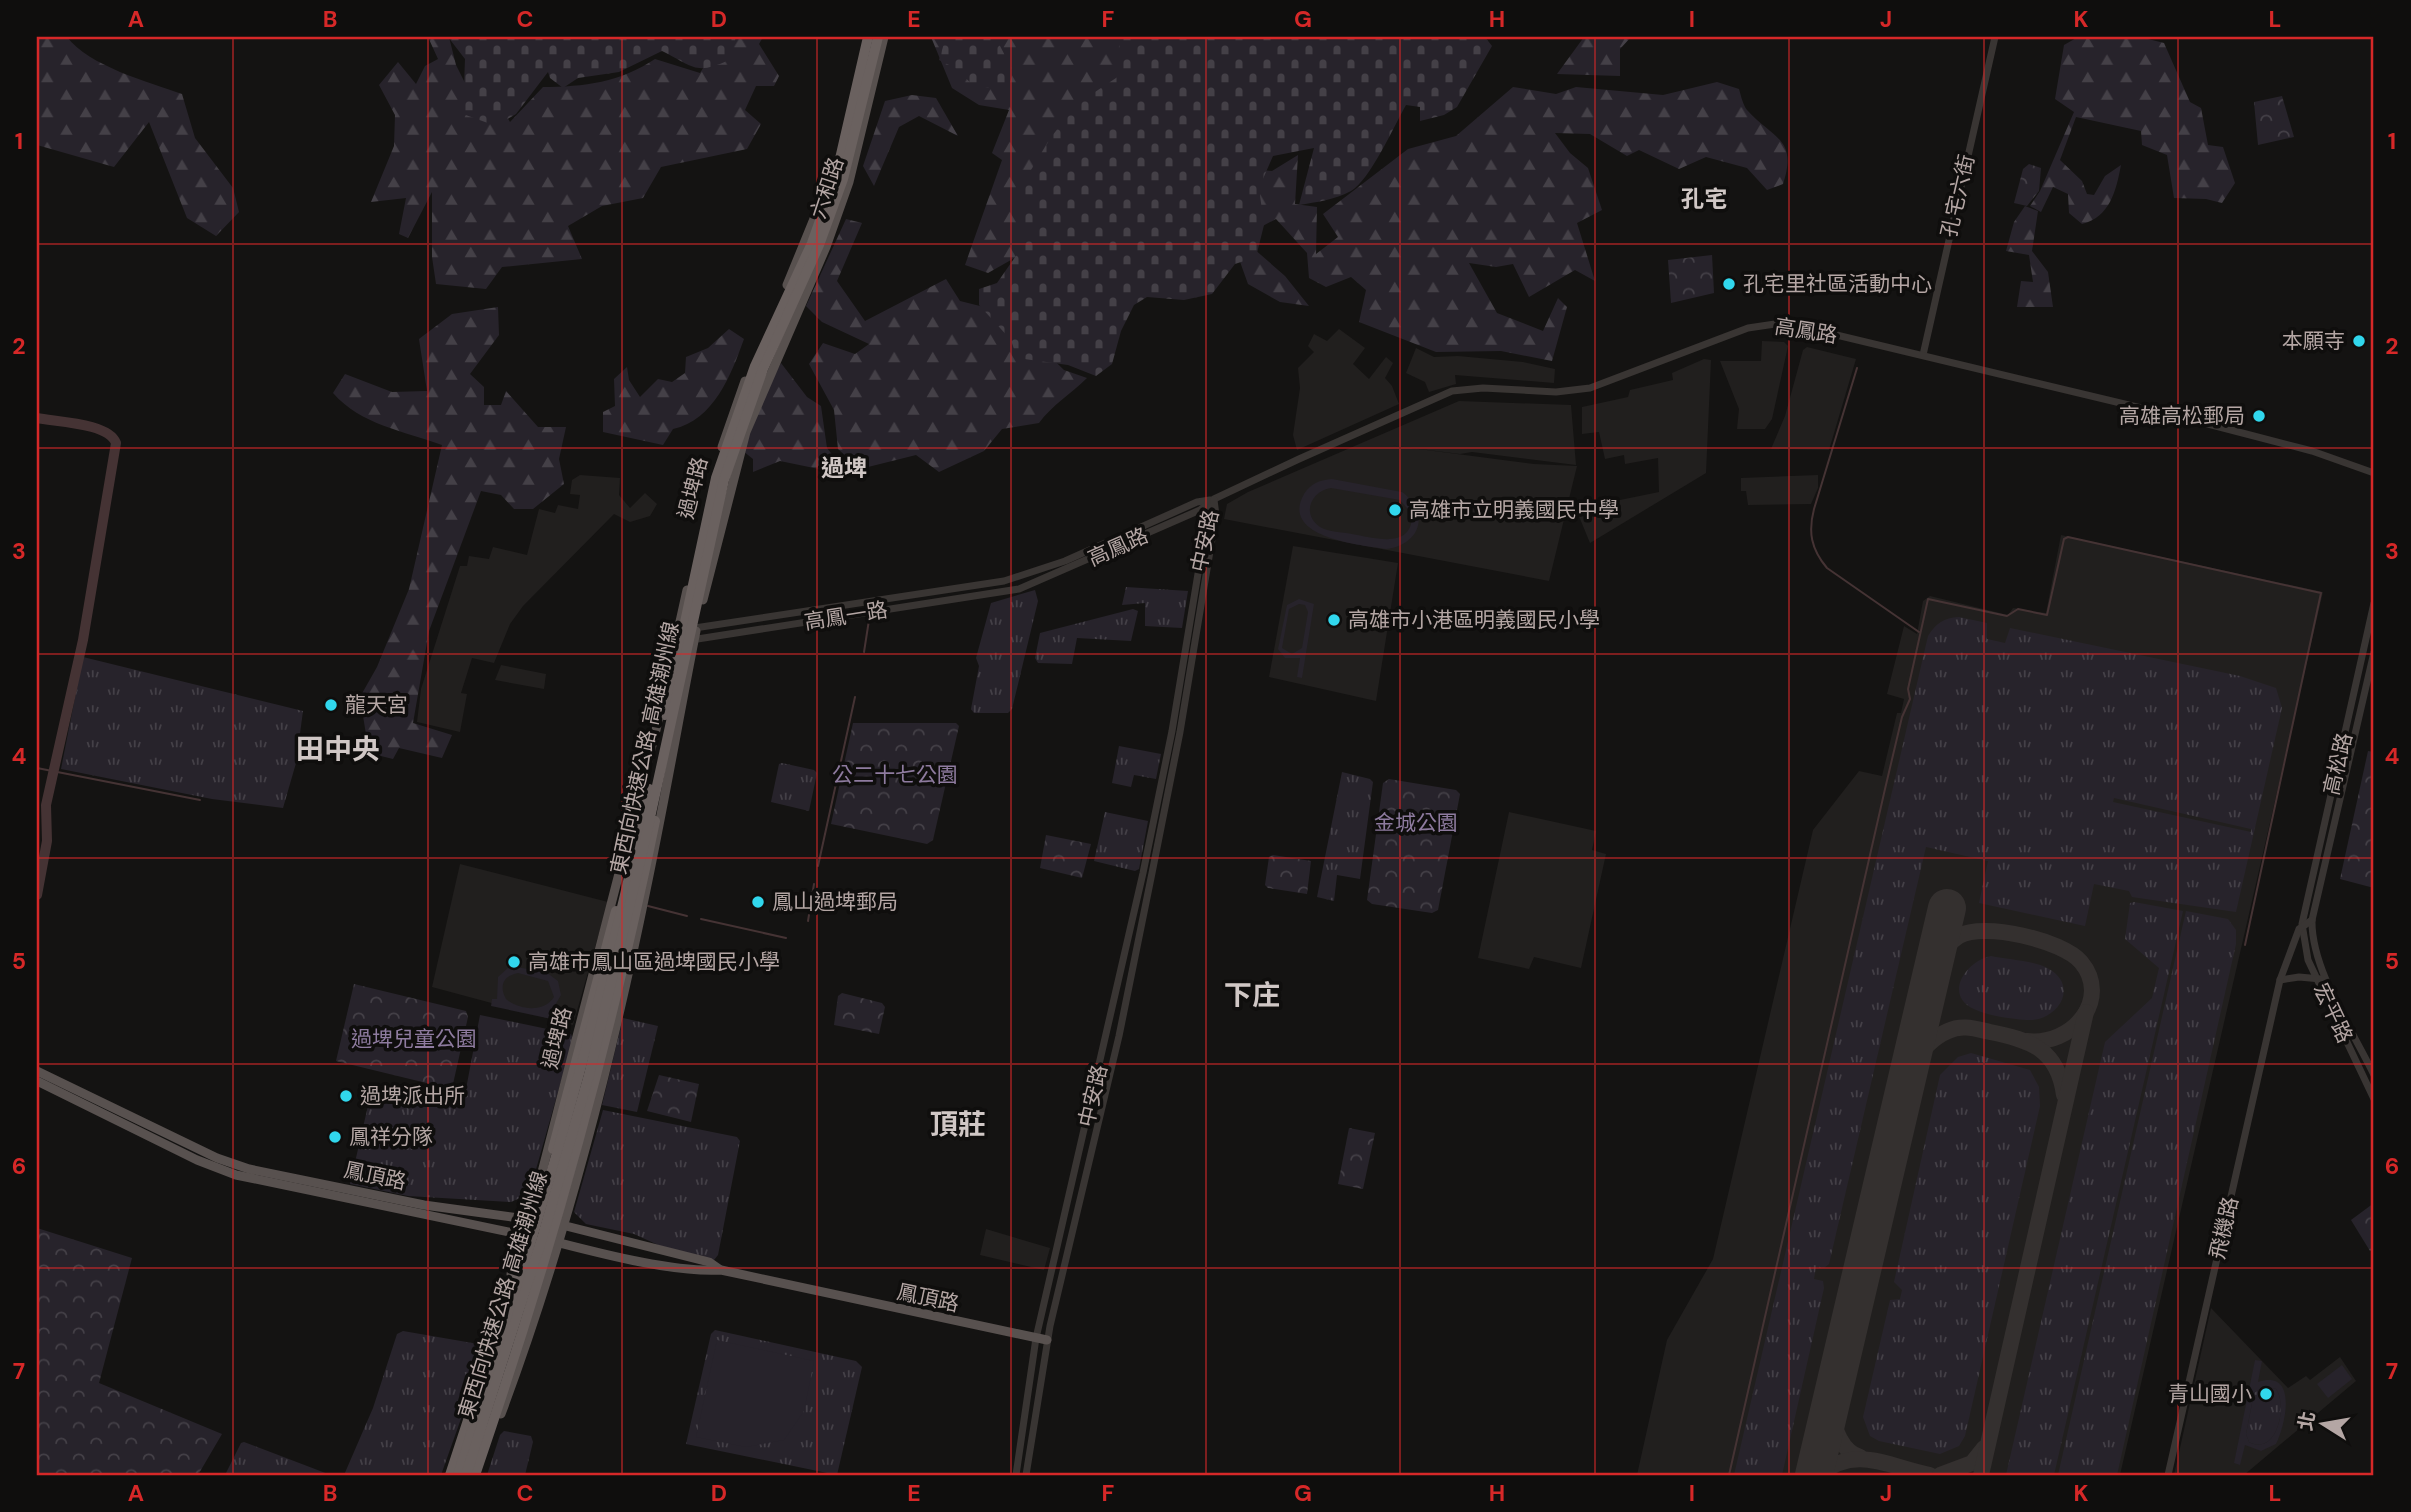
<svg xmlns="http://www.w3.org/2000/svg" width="2411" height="1512" font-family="'DM Sans','Noto Sans TC',sans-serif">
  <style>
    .built { fill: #211f1e }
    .grass { fill: url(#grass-tufts); fill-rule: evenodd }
    .forest { fill: url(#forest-firs) }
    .cemetery { fill: url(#cemetery-stones) }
    .park { fill: url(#park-crowns) }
    .pitch { fill: #27232b; fill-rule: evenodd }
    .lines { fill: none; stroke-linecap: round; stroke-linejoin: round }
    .stream { stroke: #453334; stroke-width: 2 }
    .river { stroke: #453334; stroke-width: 10 }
    .taxiway { stroke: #34302f; stroke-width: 16 }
    .runway { stroke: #34302f; stroke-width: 38 }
    .minor { stroke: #393533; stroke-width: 7 }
    .major { stroke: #58514f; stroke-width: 9 }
    .highway { stroke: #6a615f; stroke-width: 10 }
    .highway-bridge { stroke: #6a615f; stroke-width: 10 }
    .grid { fill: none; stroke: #d62828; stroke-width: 2; stroke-opacity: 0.55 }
    .poi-dot { fill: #31d7ed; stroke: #0f0e0d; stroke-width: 2.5 }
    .labels { text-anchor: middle; stroke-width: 7; stroke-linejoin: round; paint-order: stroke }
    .street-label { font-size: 21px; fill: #b4a6a4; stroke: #0f0e0d }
    .poi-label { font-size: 21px; fill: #b4a6a4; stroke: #0f0e0d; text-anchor: start }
    .park-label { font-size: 21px; fill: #8e7b9f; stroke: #0f0e0d }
    .neighbourhood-label { font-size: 23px; font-weight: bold; fill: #d0c7c5; stroke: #0f0e0d }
    .district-label { font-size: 28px; font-weight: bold; fill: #d0c7c5; stroke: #0f0e0d }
    .neatline { fill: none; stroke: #d62828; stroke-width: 2.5 }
    .grid-label { font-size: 23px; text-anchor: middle; font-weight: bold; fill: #d62828 }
  </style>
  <defs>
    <pattern id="grass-tufts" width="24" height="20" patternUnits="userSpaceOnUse" patternTransform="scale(1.75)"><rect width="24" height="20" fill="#27232b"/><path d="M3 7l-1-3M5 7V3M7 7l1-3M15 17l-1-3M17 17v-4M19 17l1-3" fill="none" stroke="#444047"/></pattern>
    <pattern id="forest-firs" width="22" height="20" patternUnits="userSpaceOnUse" patternTransform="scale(1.75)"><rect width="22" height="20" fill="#27232b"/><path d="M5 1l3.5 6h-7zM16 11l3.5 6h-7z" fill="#444047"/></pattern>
    <pattern id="cemetery-stones" width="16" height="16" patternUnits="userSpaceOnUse" patternTransform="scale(1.75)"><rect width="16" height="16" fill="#27232b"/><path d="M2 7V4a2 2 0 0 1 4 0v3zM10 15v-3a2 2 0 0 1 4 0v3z" fill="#444047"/></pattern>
    <pattern id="park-crowns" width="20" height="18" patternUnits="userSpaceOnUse" patternTransform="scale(1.75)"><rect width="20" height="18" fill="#27232b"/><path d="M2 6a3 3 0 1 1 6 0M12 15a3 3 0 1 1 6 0" fill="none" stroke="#444047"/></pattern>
  </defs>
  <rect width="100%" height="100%" fill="#141312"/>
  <g class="built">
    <polygon points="1339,329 1365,348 1353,364 1369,379 1386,357 1393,363 1385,378 1392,386 1399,404 1297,450 1293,435 1300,388 1298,368 1314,352 1308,346 1314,334 1327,341"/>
    <polygon points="1762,341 1784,342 1788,346 1772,419 1765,429 1737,429 1739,409 1720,361 1761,361"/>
    <polygon points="1807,347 1856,359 1829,450 1771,449 1785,416 1803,350"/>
    <polygon points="1416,348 1434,357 1458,356 1523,362 1555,369 1554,383 1455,375 1456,384 1429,392 1425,382 1406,373"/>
    <polygon points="1704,359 1711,360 1706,473 1590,543 1576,509 1659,492 1658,458 1625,464 1624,455 1605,459 1599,432 1582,434 1582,407 1628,397 1630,390 1673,380 1672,373"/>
    <polygon points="1459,401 1571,405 1576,465 1472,452 1460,454 1388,445 1534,464 1577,466 1549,581 1224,519 1227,504 1248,492"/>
    <polygon points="580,475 620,478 619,495 630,508 645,493 657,504 650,516 630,522 614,514 523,606 510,624 494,663 472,658 461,693 467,694 460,732 417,722 421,689 460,566 467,566 469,556 489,559 493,547 527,555 539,509 555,513 558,505 578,509 580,495 570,494 572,480"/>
    <polygon points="1818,475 1818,488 1811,504 1748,505 1746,491 1741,491 1741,478"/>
    <polygon points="2061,535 2323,592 2120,1475 1637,1475 1667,1340 1713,1259 1813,830 1859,771 1882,776 1897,713 1901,713 1904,699 1887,694 1904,626 1917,634 1923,601 1930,596 2008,615 2013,608 2046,613"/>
    <polygon points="1293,546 1398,563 1376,701 1269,677"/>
    <polygon points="501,665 546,674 544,689 495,680"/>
    <polygon points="1509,812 1596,831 1592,850 1606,854 1581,968 1534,957 1529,969 1478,958"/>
    <polygon points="460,864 608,902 573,1025 432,987"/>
    <polygon points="986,1229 1050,1248 1044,1270 980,1255"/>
    <polygon points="2211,1308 2288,1388 2306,1376 2310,1380 2340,1357 2356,1381 2244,1475 2174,1475"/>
  </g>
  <g class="grass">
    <polygon points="1126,587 1188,591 1182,628 1145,626 1145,603 1122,605"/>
    <polygon points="1035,590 1038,601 1012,709 1008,713 974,713 971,709 979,666 976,658 991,603"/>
    <polygon points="1133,609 1138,611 1131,641 1077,638 1072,664 1038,663 1035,658 1040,633"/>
    <path d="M1959,617l28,6v16l18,4 5,-15 230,48 36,12 6,20 -46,204 -104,-15 -3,-6 -35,-7 -9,42 -106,-23 9,-42 -62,-14 -97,417 -5,4 -8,-1 -2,12 9,2 1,7 -42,187h-48l194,-839c8,-13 16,-18 31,-19zM2114,798l137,31v3l-138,-30z"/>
    <polygon points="83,657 303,711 296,763 283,808 212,799 61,769"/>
    <polygon points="1119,746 1161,754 1156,779 1134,775 1131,787 1112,783"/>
    <polygon points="782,763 814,770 817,773 809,811 771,802 779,764"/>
    <polygon points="1342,772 1370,779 1373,782 1360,879 1337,875 1334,901 1317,897"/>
    <polygon points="1105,812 1148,821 1139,869 1135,871 1094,861"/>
    <polygon points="2134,902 2183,911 2054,1475 2006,1475 2105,1042 2152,998 2159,968 2125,939 2130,903"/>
    <polygon points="2186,911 2228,919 2236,930 2236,944 2117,1475 2058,1475"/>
    <path d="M1991,956c17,4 43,4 58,13 31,18 8,53 -22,51 -15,-1 -39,-4 -53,-11 -31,-14 -8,-48 17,-53z"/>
    <polygon points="480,1015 571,1034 573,1039 529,1194 511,1202 408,1196 350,1184 373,1084 463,1105"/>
    <polygon points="623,1018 658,1026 637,1112 602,1105"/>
    <polygon points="1971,1053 2030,1070 2039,1087 2040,1106 1965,1436 1959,1446 1940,1454 1879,1441 1870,1436 1863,1417 1890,1300 1900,1299 1902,1290 1894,1282 1940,1075 1958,1057"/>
    <polygon points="603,1110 737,1137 740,1141 718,1255 714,1260 667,1249 634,1234 586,1224 574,1212"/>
    <polygon points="715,1330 856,1361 862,1367 837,1475 686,1444 711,1334"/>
    <polygon points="403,1331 484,1345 485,1351 441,1475 344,1475 373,1408 397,1334"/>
    <path d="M2264,1386l12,3c12,16 1,68 -27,53l-3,-8 8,-41z"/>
    <polygon points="504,1431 531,1436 533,1442 525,1475 487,1475 500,1435"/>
    <polygon points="244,1442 328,1474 328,1475 225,1475 241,1443"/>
  </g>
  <g class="forest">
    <path d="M37,37h30c22,29 81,45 115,57l13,44 38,50 6,24 -23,24 -29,-18 -38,-96 -35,45 -77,-22z"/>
    <path d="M428,37h21l7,28 16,32 14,-17 24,42 33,-35c41,0 78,-5 112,-28l45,14 18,-29 -1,-7h46l-4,7 20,32 -5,10h-18l-11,24 16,14 -14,25 -86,18 -18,31 -41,8 -34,20 14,33 -80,8 -16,22 -50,-5 -4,-27v-65l-24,46 -9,-4 7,-36 -35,4 23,-56 1,-31 -16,-30 19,-23 18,22 9,-18 13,-7z"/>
    <polygon points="931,37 1133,37 1130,80 1025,252 988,273 965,265 1002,160 992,153 1009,110 979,105 952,88"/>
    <polygon points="1584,37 1631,37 1620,49 1620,76 1557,74"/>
    <path d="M2078,37h62l24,6 26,59 11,6 7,37 15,2 12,36 -13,20 -16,-4 -32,-1 -7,-43 -25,-10 -1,-14 -65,-14 -16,43 22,21 5,13 7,1 11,-19 16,-11c-5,26 -11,52 -39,59l-13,-11 -1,-19 -15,-7 -12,25 -11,-6 10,-15 34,-79 -19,-13 9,-54z"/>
    <path d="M1717,82l22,7c2,7 4,16 8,21 26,29 51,28 36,74l-16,6 -20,-22 -41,-11 -27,12 -40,-19 -12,6 -37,-22 -35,-1 15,20 18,15 14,42 -25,13 18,58 -20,-11 -46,27 -16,-33 -17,3 -27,-4 28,50 46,18 15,-33 9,9 -15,54 -51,-10 -65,1 -77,-30 7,-32 -15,-13 -25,10 -17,-9 -2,-25 -31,-34 -19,10 -4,19 32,28 24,30 -29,-4 -32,-18 -15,-42 28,-72 11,1 26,-16 -3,49 22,3 -1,47 22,-17 -15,-23 85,-65 48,-13 57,-49 43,7 20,-7 87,8z"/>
    <polygon points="912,95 936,98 958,136 919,116 899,127 874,186 863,166 885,101"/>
    <polygon points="2025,206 2038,211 2032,251 2048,272 2053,307 2017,307 2021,281 2033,282 2029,255 2006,251 2014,222"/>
    <path d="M846,219l16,4 -25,58 28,40 81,-42 14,22 44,11 60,58 23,8c-16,16 -35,27 -48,45l-37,6 -18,22 -45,21 -23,-17 -56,14 -22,-20 -4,-39 -25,-46 14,-21 32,11 14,-10 -47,-22 -16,-16z"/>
    <path d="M498,307l1,28 -29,39 14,13v18h17l5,-14 32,36h28l-7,32 5,25 -31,25h-19l-13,-14 -20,-4 -52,140 -16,92 39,12 -10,23 -43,-10 -6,11 -24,-6 -9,-56 17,-30 32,-78 33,-144c-38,-14 -81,-20 -109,-52l12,-19 47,18 35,-1 -8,-52 33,-25z"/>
    <path d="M729,329l15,10c-13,36 -30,81 -71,90l-10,16 -60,-13v-20l12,-6 -1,-27 13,-12 2,13 11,17 18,-18 14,3 13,-9 1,-16 22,-9z"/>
    <polygon points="781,363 807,397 821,406 827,448 848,475 780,461 753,472 753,459 743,451 764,396"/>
  </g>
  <g class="cemetery">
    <path d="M448,37h288l-7,23c-34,16 -36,6 -67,-9l-43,21 -41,6 -15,10 -13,-10 -2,-6 -32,42 -20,12 -33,-12 2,-55z"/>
    <polygon points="946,37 1006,37 999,44 1013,71 1008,91 973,85 955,68 939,60"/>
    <path d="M1120,37h365l7,9 -35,61 -13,8 -24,6v-14l-14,-2c-12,21 -36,75 -55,86 -16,9 -35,11 -52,14l15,-57 -41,8 -14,32 5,37 -8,32 -21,7 -23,30 -28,6 -37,-3 -13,8 -13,26 -9,33 -16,12 -28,-11 -51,-7 -6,-18 -32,-35v-16l18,-6 23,-33 -1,-31 7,-41 26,-42 25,-32 42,-28z"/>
  </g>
  <g class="park">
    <polygon points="2282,96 2294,137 2258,145 2254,102"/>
    <polygon points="2029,164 2041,168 2039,191 2027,206 2014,203 2023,169"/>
    <polygon points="1712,255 1714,293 1671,303 1668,260"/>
    <polygon points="853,723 956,723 959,726 933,840 927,844 831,824"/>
    <polygon points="2368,751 2374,752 2374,888 2340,879"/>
    <polygon points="1389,779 1456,790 1460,794 1438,910 1432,913 1372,904 1367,900 1383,783"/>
    <polygon points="1046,835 1091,844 1082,878 1040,868"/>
    <polygon points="1273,855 1311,861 1307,894 1268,888 1265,885 1269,857"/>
    <polygon points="354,984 466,1011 468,1017 453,1084 447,1088 336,1061"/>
    <polygon points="842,993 882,1003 885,1007 879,1034 834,1025 838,996"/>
    <polygon points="659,1075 699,1084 691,1122 647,1111"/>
    <polygon points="1349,1128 1375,1133 1363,1189 1338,1184"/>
    <polygon points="2374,1203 2374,1249 2370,1251 2351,1220"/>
    <polygon points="37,1228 132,1258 99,1383 222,1434 198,1475 37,1475"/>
  </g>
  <g class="pitch">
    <path d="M1332,479l70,13c29,21 18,53 -16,57 -24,-4 -107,-11 -82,-55 7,-11 16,-14 28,-15zM1331,488l69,12 12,14c1,36 -37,24 -60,20 -10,-2 -23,-2 -32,-7 -19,-13 -9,-36 11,-39z"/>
    <path d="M1299,599l15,5 -12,74 -5,-1 3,-19h-15l-7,-9 9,-44zM1299,604l6,1 3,7 -6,36 -10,6 -10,-6 7,-39z"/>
    <path d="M510,966l36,6 12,9 3,14 -10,17 6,2 -1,6 -65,-14 1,-7h5l1,-22zM518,973l30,8 6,16c-10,16 -35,13 -48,2 -7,-13 -3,-23 12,-26z"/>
    <polygon points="717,1340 814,1361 804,1411 784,1440 746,1447 696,1437"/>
    <path d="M2255,1360l7,1 -4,21c40,-13 28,42 18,62l-15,7 -16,-6 -5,20 -6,-2zM2264,1386l12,3c12,16 1,68 -27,53l-3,-8 8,-41z"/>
    <polygon points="2342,1365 2352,1379 2328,1398 2317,1384"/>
  </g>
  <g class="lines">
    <g class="stream">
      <path d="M1857,368l-43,141c-6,23 -3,40 13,59l92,64"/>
      <polyline points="864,652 869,620"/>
      <polyline points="37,768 200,800"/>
      <polyline points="818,866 855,697"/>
      <polyline points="648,906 687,916"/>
      <polyline points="701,919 786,938"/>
      <polyline points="808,921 814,884"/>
      <polyline points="1729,1475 1885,789 1902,717 1910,699 1908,689 1928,599 2007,616 2018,609 2047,615 2064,539 2068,537 2321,593 2245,945"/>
    </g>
    <path class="river" d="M37,418c20,4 72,5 79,25l-33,197 -37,165 1,36 -10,54"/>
    <g class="taxiway">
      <path d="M1934,964c6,-10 14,-21 25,-28 25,-14 103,4 122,26 31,37 -9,85 -55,79"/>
      <path d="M1909,1067c11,-14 22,-29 39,-36 14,-7 28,-2 42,1 41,8 68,18 74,63"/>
      <path d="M1830,1406c3,19 10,45 30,51"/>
      <path d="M1819,1475c37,-31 70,-8 111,0"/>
      <polyline points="1940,1475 1972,1463 1984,1448"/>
      <polyline points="1981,1475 2086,1012"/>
    </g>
    <polyline class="runway" points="1814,1475 1947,908"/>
    <g class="minor">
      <polyline points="1923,355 1995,37"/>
      <polyline points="2374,603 2302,924 2308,960 2374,1099"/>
      <polyline points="688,629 1004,581 1065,561 1197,502 1210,500"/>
      <polyline points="691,640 1019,589 1200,510 1214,499 1299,459 1452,391 1483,388 1556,392 1590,388 1748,328 1775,324 1799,326 2204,423 2312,451 2374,473"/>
      <path d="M2374,652l-62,268c-1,49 41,111 62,155"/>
      <polyline points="2280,980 2299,977 2321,979"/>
      <polyline points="1016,1475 1036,1338 1143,873 1172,731 1208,513 1214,500"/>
      <polyline points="1026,1475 1050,1326 1119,1036 1152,873 1180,732 1216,515 1214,500"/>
      <polyline points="2168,1475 2280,980 2299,929 2312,920"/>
    </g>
    <g class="major">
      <polyline points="787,285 827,187"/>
      <polyline points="722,447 745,381"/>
      <polyline points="703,600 746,432 826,247 849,182 884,37"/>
      <polyline points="37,1071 217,1158 249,1169 424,1205 534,1220"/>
      <polyline points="37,1081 197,1160 236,1175 528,1236"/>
      <polyline points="558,1224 709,1262 719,1269"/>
      <path d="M552,1241c47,12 122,32 169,29l326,70"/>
      <polyline points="511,1274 542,1172 656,730 687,590"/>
      <path d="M501,1414c63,-169 109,-347 145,-524 18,-86 33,-173 50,-259"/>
    </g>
    <g class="highway">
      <polyline points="553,1149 616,911"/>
      <polyline points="450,1475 518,1268"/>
      <path d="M475,1475c75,-218 134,-428 180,-654"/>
    </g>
    <g class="highway-bridge">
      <polyline points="665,715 716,478 755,366 812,243 836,176 868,37"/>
      <path d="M458,1475c73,-226 141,-453 191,-686"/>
      <polyline points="466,1475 543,1235 589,1075 646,836 724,480 763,369 819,245 843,179 878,37"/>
    </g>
  </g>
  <path class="grid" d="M233,37v1438M428,37v1438M622,37v1438M817,37v1438M1011,37v1438M1206,37v1438M1400,37v1438M1595,37v1438M1789,37v1438M1984,37v1438M2178,37v1438M37,244h2337M37,448h2337M37,654h2337M37,858h2337M37,1064h2337M37,1268h2337"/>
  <g class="poi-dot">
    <circle cx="1729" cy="284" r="7"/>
    <circle cx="2359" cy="341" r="7"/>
    <circle cx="2259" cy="416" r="7"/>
    <circle cx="1395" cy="510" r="7"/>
    <circle cx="1334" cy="620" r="7"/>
    <circle cx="331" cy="705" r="7"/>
    <circle cx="758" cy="902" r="7"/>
    <circle cx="514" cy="962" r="7"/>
    <circle cx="346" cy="1096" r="7"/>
    <circle cx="335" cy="1137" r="7"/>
    <circle cx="2266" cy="1394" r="7"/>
  </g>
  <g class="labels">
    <g class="street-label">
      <text transform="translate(827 188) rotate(-72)" y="7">六和路</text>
      <text transform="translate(1958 196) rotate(-77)" y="7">孔宅六街</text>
      <text transform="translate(1806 331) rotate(9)" y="7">高鳳路</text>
      <text transform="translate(693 488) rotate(-76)" y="7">過埤路</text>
      <text transform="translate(1205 541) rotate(-78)" y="7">中安路</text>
      <text transform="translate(1118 547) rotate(-24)" y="7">高鳳路</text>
      <text transform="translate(846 616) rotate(-9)" y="7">高鳳一路</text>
      <text transform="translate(645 748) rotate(-78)" y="7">東西向快速公路 高雄潮州線</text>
      <text transform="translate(2338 764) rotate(-77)" y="7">高松路</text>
      <text transform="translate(2333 1013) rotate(65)" y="7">宏平路</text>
      <text transform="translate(557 1038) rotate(-76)" y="7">過埤路</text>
      <text transform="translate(1093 1096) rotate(-77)" y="7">中安路</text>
      <text transform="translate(375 1176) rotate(12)" y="7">鳳頂路</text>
      <text transform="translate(2224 1228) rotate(-77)" y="7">飛機路</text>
      <text transform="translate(503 1295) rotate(-73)" y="7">東西向快速公路 高雄潮州線</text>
      <text transform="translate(928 1298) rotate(12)" y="7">鳳頂路</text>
    </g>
    <g class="poi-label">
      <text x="1743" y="291">孔宅里社區活動中心</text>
      <text x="2345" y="348" text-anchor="end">本願寺</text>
      <text x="2245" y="423" text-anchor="end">高雄高松郵局</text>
      <text x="1409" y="517">高雄市立明義國民中學</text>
      <text x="1348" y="627">高雄市小港區明義國民小學</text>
      <text x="345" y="712">龍天宮</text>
      <text x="772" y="909">鳳山過埤郵局</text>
      <text x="528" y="969">高雄市鳳山區過埤國民小學</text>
      <text x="360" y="1103">過埤派出所</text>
      <text x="349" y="1144">鳳祥分隊</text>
      <text x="2252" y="1401" text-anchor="end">青山國小</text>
    </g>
    <g class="park-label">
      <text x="895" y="782">公二十七公園</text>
      <text x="1416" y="830">金城公園</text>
      <text x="414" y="1046">過埤兒童公園</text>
    </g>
    <g class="neighbourhood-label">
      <text x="1704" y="207">孔宅</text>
      <text x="844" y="476">過埤</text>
    </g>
    <g class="district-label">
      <text x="338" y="759">田中央</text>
      <text x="1252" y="1005">下庄</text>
      <text x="958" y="1134">頂莊</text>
    </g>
  </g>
  <rect width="2411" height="1512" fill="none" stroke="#0f0e0d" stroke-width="77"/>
  <g transform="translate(2323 1424) rotate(281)" stroke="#0f0e0d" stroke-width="5" paint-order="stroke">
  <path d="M0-5L12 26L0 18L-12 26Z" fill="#b4a6a4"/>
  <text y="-10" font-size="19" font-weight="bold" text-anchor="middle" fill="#b4a6a4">北</text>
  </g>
  <rect x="38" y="38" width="2334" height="1436" class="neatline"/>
  <g class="grid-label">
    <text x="136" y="27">A</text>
    <text x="330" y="27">B</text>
    <text x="525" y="27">C</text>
    <text x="719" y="27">D</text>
    <text x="914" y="27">E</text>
    <text x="1108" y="27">F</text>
    <text x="1303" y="27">G</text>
    <text x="1497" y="27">H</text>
    <text x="1692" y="27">I</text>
    <text x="1886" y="27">J</text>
    <text x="2081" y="27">K</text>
    <text x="2275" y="27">L</text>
    <text x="19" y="149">1</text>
    <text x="2392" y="149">1</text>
    <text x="19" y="354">2</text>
    <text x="2392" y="354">2</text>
    <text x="19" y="559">3</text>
    <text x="2392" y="559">3</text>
    <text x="19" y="764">4</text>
    <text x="2392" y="764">4</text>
    <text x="19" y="969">5</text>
    <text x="2392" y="969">5</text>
    <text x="19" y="1174">6</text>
    <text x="2392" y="1174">6</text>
    <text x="19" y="1379">7</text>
    <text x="2392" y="1379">7</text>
    <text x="136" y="1501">A</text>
    <text x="330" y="1501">B</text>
    <text x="525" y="1501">C</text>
    <text x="719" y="1501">D</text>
    <text x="914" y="1501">E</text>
    <text x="1108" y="1501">F</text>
    <text x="1303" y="1501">G</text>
    <text x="1497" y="1501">H</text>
    <text x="1692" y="1501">I</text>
    <text x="1886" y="1501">J</text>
    <text x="2081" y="1501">K</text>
    <text x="2275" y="1501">L</text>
  </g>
</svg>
